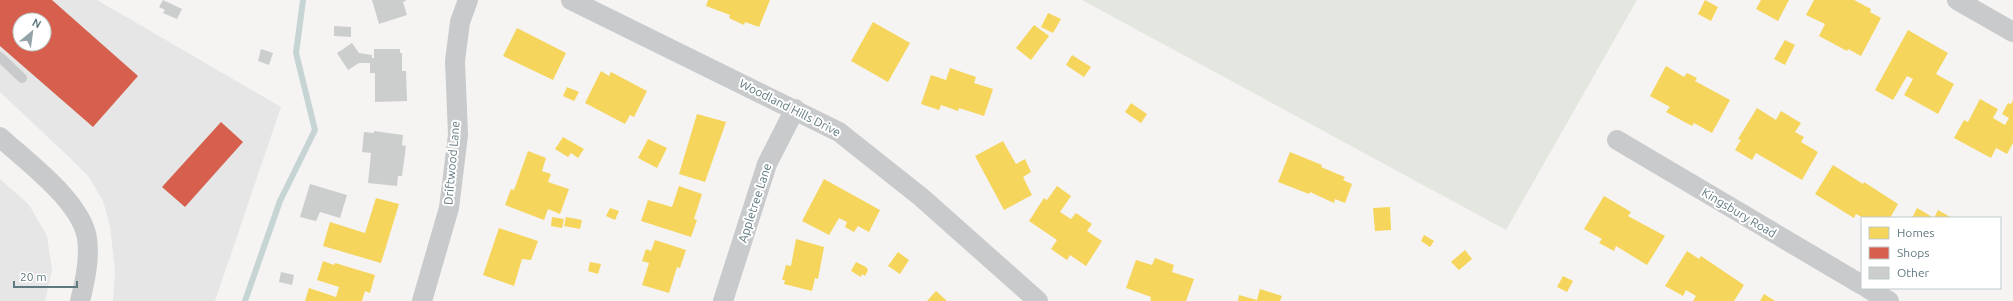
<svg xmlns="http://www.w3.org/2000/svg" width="2013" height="301" font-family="Ubuntu,sans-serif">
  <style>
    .built { fill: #e5e6e5; fill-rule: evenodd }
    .green { fill: #e4e6e0 }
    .homes { fill: #f6d55c }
    .shops { fill: #d6604d; fill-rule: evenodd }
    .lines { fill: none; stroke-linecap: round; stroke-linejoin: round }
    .stream { stroke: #c7d4d4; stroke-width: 6 }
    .building { fill: #cccece }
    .service { stroke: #c9cacb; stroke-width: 10 }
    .minor { stroke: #c9cacb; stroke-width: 20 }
    .labels { text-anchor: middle; stroke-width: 4; stroke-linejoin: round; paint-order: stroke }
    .street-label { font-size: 12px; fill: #60787f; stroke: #fff }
  </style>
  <rect width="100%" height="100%" fill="#f5f4f3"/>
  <g class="built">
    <path d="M0,0h97l184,107 -66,194h-102l2,-30 -5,-45 -7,-25 -14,-24 -19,-19 -70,-66zM20,20h24v24h-24z"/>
    <polygon points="0,179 29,205 47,236 52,270 45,301 0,301"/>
  </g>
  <polygon class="green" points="1082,0 1637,0 1506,230"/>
  <g class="homes">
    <polygon points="708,0 770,0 759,27 745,22 744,25 729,18 730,15 706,6"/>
    <polygon points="1705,0 1718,7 1711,21 1698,14"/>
    <polygon points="1761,0 1789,0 1778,21 1756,9"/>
    <polygon points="1814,0 1854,0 1871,9 1870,12 1881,18 1861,56 1848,49 1847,51 1819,36 1825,24 1806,15"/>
    <polygon points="1048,13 1061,19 1053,33 1041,27"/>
    <polygon points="873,22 910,43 888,82 851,61"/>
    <polygon points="1034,25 1049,36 1031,60 1016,48"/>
    <polygon points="517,28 566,53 553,80 503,56"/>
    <polygon points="1908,30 1948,53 1936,74 1954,84 1938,114 1904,95 1913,79 1907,76 1893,100 1875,90"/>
    <polygon points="1785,40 1795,45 1785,65 1774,59"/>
    <polygon points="1072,55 1091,67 1084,77 1066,65"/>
    <polygon points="1666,66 1684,77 1687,73 1697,78 1695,81 1730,100 1712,133 1694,123 1692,126 1666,112 1670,107 1650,96"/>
    <polygon points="950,68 976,77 974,83 993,89 984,116 959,108 958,111 941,105 939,110 921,104 931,75 946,80"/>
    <polygon points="601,71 609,76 611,72 647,91 634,117 630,115 625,124 585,103"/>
    <polygon points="567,87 579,92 574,101 563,96"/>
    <polygon points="1980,99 1998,109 1993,118 2005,125 2009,118 2002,114 2008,103 2011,104 2013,100 2013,143 2007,154 1996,148 1991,158 1954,138 1964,120 1968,122"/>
    <polygon points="1131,103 1147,114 1141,123 1125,112"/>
    <polygon points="1757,108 1776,120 1781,111 1801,123 1795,132 1804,137 1801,142 1818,152 1802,180 1756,153 1752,160 1735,150 1741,140 1738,139"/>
    <polygon points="697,114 726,122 705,182 679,174"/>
    <polygon points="563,137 584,149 578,158 571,153 568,157 555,149"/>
    <polygon points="648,139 667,148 657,168 638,158"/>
    <polygon points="1003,141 1016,164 1025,159 1031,172 1023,177 1032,195 1004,210 975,156"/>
    <polygon points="528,151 546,158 542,171 551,174 548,182 569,189 560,214 548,209 544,220 505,205 511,189 514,190"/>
    <polygon points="1290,152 1322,165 1321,167 1345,177 1343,180 1352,184 1345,203 1335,199 1334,203 1310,192 1309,194 1278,182"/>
    <polygon points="1833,165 1863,184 1864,182 1898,204 1890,218 1864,218 1856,214 1854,218 1815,194"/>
    <polygon points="824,179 880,210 869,232 858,226 854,232 845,227 847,222 839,218 829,235 802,221"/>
    <polygon points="679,186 702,194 694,219 697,220 691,237 641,221 648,200 672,207"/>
    <polygon points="1057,186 1071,196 1060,212 1071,219 1076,213 1092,224 1087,231 1102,241 1086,266 1070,255 1067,260 1051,249 1057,240 1029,221 1044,198 1047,200"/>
    <polygon points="1604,196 1631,212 1628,216 1665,236 1647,265 1616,246 1614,251 1599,243 1602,239 1584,229"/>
    <polygon points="376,198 399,204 381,263 323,246 330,222 365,233"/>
    <polygon points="1390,207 1391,230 1375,231 1373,208"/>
    <polygon points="610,208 619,211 615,220 606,216"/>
    <polygon points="1917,208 1934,218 1938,210 1952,218 1912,218"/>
    <polygon points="552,217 564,219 562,228 551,226"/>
    <polygon points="566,217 582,220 580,229 564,226"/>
    <polygon points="499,228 538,241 531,260 522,259 514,286 483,275"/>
    <polygon points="1424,235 1434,241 1430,247 1421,241"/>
    <polygon points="796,239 824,247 818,279 815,278 812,291 784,284 785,280 782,280 786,265 791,266"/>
    <polygon points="655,240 686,250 680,268 677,267 669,293 642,285 649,263 642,261 646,249 651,251"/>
    <polygon points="1465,250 1472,259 1459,270 1451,262"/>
    <polygon points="1687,251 1699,259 1701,256 1744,285 1734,301 1693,301 1696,296 1686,290 1683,296 1665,286"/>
    <polygon points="898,252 909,260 900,274 888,266"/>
    <polygon points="1155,258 1174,265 1172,272 1194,279 1186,301 1152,301 1150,300 1151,297 1126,288 1136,260 1152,265"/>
    <polygon points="323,261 334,265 335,263 375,275 370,293 365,291 362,301 305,301 309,288 336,297 339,287 317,280"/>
    <polygon points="590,262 601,264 598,274 588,271"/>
    <polygon points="856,262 866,267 868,270 865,276 862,274 861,277 851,271"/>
    <polygon points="1563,276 1573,281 1567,292 1557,287"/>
    <polygon points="1260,289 1282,296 1280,301 1238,301 1239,295 1257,300"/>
    <polygon points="936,291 947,301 927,301"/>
    <polygon points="1764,294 1775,301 1760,301"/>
  </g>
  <g class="shops">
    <path d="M0,0h52l86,76 -45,51 -93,-81zM20,20h24v24h-24z"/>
    <polygon points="221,122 243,142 185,207 162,187"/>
  </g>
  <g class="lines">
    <polyline class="stream" points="245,301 280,201 315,130 296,53 303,0"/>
  </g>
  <g class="building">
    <polygon points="163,0 182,9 177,19 163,13 165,10 159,7"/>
    <polygon points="372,0 407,0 403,2 407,15 379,24"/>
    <polygon points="334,26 351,27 351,37 334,36"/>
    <polygon points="352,43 359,53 372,55 372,58 374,58 374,49 400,49 400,53 402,53 402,71 406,71 407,101 375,102 375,73 370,73 370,63 359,63 348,70 337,53"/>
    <polygon points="261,49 273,53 269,65 258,61"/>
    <polygon points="374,131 403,135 402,145 406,146 402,176 398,176 397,186 368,183 371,153 362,152 364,132 374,133"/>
    <polygon points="310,184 347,195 340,218 320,212 316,221 300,217"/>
    <polygon points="281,272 294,275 292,285 279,282"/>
  </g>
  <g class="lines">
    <polyline class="service" points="0,57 22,78"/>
    <g class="minor">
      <polyline points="571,0 839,132 921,197 1038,301"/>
      <polyline points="1957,0 2013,32"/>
      <path d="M0,137c27,25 81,64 87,101 3,21 -2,43 -7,63"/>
      <polyline points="1617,140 1862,285"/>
      <polyline points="1867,288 1889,301"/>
      <polyline points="422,301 449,208 458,135 455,61 460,22 468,0"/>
      <polyline points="723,301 767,164 795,109"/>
    </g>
  </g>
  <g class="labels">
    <g class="street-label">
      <text transform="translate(790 108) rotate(27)" y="4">Woodland Hills Drive</text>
      <text transform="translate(452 163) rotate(-85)" y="4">Driftwood Lane</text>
      <text transform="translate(755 203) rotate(-72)" y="4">Appletree Lane</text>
      <text transform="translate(1739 213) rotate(31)" y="4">Kingsbury Road</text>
    </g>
  </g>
  <rect x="1861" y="217" width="140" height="72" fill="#ffffff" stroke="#bfc9cc"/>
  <rect x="1869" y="227" width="20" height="12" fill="#f6d55c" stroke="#bfc9cc"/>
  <text x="1897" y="237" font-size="12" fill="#60787f">Homes</text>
  <rect x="1869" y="247" width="20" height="12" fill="#d6604d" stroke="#bfc9cc"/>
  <text x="1897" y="257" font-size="12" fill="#60787f">Shops</text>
  <rect x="1869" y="267" width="20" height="12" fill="#cccece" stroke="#bfc9cc"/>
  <text x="1897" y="277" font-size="12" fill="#60787f">Other</text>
  <g transform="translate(32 32) rotate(29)"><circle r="19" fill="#ffffff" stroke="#bfc9cc"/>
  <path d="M0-3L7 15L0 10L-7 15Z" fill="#94a3a8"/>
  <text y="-6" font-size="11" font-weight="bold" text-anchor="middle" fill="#60787f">N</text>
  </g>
  <path d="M14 281v6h63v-6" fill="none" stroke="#60787f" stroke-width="2"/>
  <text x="20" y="281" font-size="12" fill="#60787f" stroke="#ffffff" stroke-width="3" paint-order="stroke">20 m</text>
</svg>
